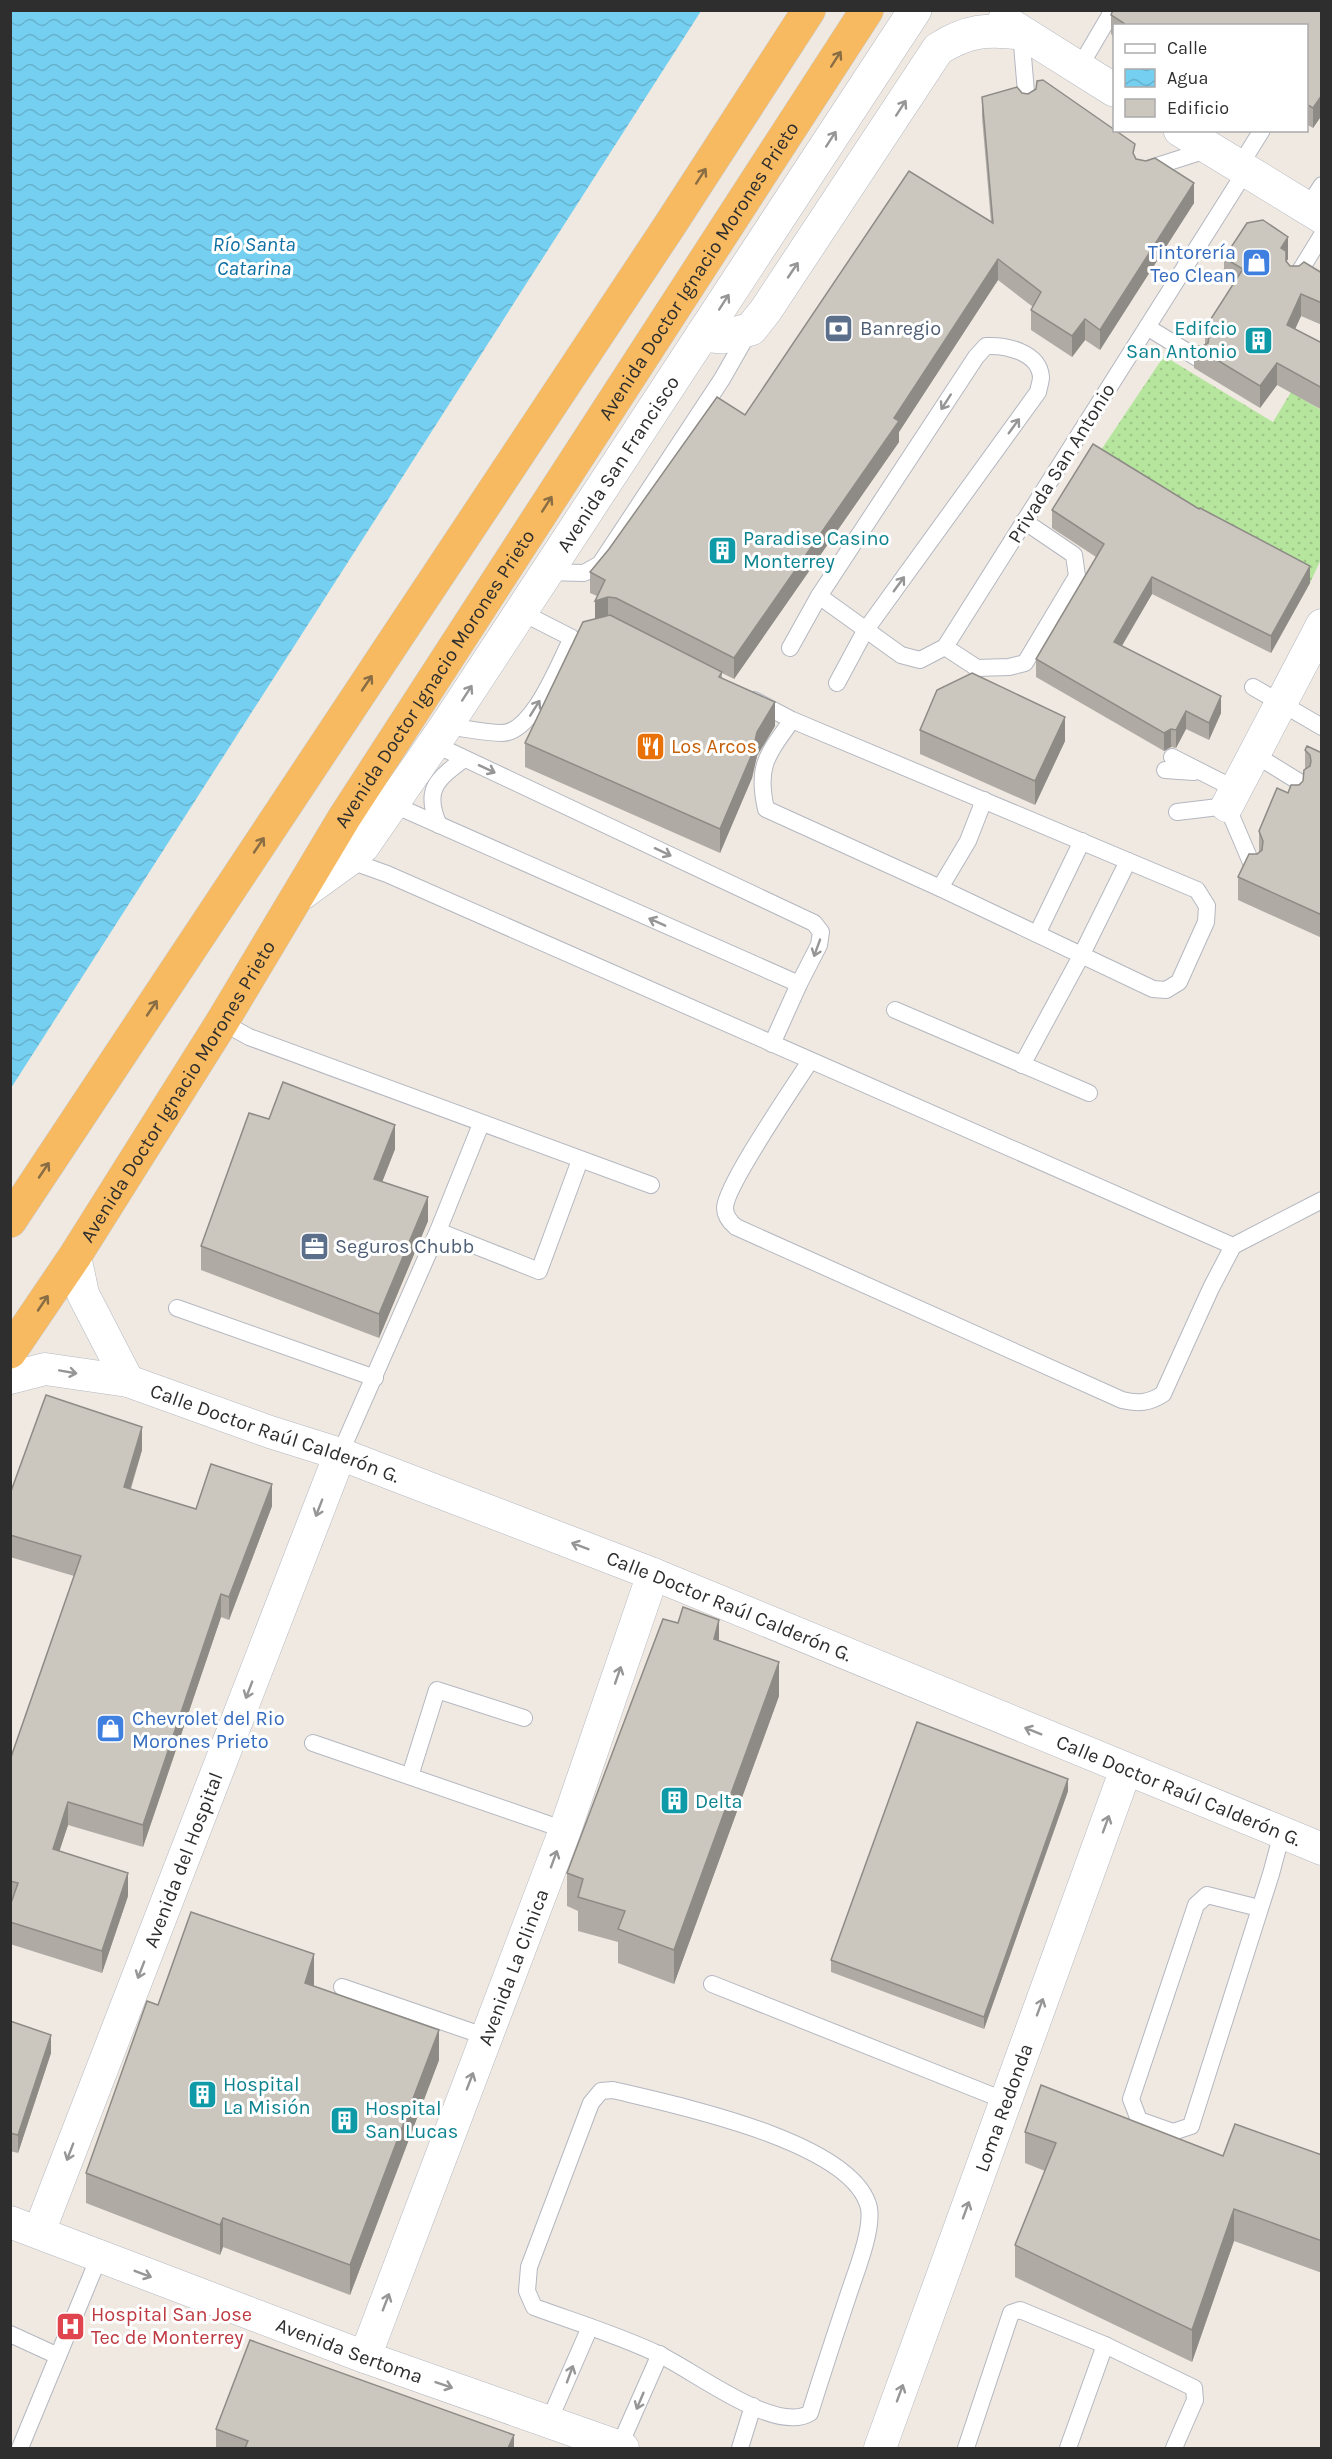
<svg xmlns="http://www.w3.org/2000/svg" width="1332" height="2459" font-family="Karla,sans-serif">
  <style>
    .grass { fill: url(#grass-dots) }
    .water { fill: url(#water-waves) }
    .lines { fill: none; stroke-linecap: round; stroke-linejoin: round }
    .service-casing { stroke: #b4b7c1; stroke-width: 18 }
    .minor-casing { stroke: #b4b7c1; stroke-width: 33 }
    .tertiary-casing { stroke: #b4b7c1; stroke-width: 34 }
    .trunk-casing { stroke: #c9c9c9; stroke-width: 34 }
    .service { stroke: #fff; stroke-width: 16 }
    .minor { stroke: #fff; stroke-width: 32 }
    .tertiary { stroke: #fff; stroke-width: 33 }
    .trunk { stroke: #f8ba60; stroke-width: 33 }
    .wall { fill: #afaba4 }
    .shaded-wall { fill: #8e8b86 }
    .building { fill: #cbc7bf; stroke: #8e8b86; stroke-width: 1.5 }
    .oneway { stroke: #896d44 }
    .oneway2 { stroke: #969696 }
    .labels { text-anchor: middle; stroke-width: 6; stroke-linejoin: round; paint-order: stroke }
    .shop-label { font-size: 20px; fill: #366cbe; stroke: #fff; text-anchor: end }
    .street-label { font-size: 20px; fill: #2e2e2e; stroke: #fff }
    .service-label { font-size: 20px; fill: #4e5e75; stroke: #fff; text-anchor: start }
    .culture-label { font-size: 20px; fill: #0d838f; stroke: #fff; text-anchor: start }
    .food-label { font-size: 20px; fill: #c56008; stroke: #fff; text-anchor: start }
    .health-label { font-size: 20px; fill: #be3a42; stroke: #fff; text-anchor: start }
    .water-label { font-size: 21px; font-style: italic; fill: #0d6fa3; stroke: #fff }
  </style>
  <defs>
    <pattern id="grass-dots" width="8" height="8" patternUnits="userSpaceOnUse" patternTransform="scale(1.5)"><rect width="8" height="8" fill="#b6e59e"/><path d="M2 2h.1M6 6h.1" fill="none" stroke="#9dc588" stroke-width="1.8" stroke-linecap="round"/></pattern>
    <pattern id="water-waves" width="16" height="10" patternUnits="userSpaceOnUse" patternTransform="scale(1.5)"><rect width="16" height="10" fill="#75cff0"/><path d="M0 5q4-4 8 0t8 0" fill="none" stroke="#66b2ce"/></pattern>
  </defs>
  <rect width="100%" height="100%" fill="#efe9e1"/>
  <polygon class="grass" points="1164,356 1273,422 1291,392 1321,410 1321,559 1310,583 1093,462"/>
  <polygon class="water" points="11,10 701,11 11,1088 10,11"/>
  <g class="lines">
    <defs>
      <g id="service">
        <polyline points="1021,33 1027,104"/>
        <polyline points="1079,68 1113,10"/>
        <polyline points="1239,167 1262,130"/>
        <polyline points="1144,170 1210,149"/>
        <polyline points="1307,208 1322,185"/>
        <polyline points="1295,279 1322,235"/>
        <polyline points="1147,327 1199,359"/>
        <polyline points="547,572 584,573 600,564 722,379 750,330"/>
        <polyline points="819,596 901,655 920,660 945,647 1245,172"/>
        <polyline points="945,647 977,668 1009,667 1025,663 1077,576 1074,555 1024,521"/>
        <path d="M790,648l29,-52 157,-239 10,-11c20,-1 53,6 55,31 0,4 -2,10 -3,15l-173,239 -28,52"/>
        <polyline points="1253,687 1322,727"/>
        <path d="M754,700l38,20 405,170 10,16 -1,16 -27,60 -13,8 -13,-1 -213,-101 -174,-79c-10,-44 2,-55 26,-89"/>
        <path d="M446,726c18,2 38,7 56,7 31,0 57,-70 70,-95l-51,-26"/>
        <polyline points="1254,754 1301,783"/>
        <polyline points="1172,757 1235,789"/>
        <polyline points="1165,770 1194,772"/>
        <polyline points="392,804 799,984 819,945 821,932 814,923 434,744"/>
        <polyline points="1177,812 1227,806 1253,867"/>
        <path d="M439,825c-16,-35 -2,-46 25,-66"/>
        <polyline points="348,860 387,874 1233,1246 1322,1200"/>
        <polyline points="940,888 968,841 984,800"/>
        <polyline points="1037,934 1082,841"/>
        <polyline points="895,1010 1089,1093"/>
        <polyline points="222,1022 249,1037 651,1185"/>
        <polyline points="772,1044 799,984"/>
        <path d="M810,1061c-15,24 -85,125 -85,147 0,8 5,14 11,19l386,173c16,4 27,3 41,-6l48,-106 22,-42"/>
        <polyline points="1022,1065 1081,956 1128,861"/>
        <polyline points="438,1231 539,1271 580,1160"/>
        <polyline points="177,1308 375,1378"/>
        <polyline points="340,1454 438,1231 481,1124"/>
        <polyline points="313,1743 565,1830"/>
        <polyline points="410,1776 437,1690 524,1718"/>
        <polyline points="1259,1908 1207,1895 1196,1905 1131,2099 1139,2120 1173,2132 1191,2126 1271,1874 1282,1833"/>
        <polyline points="712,1984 1006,2101"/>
        <polyline points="342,1987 487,2037"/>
        <path d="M613,2090c58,14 241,51 256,118 4,23 -14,66 -21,88 -13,39 -26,78 -38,117 -35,22 -118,-44 -152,-59 -40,-19 -83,-32 -124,-47l-7,-16 2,-24 62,-164 10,-12z"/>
        <polyline points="10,2334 58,2356"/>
        <polyline points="549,2421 590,2327"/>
        <polyline points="619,2447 660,2354"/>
        <polyline points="20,2448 99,2257"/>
        <polyline points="740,2448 753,2406"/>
        <polyline points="966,2448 1011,2313 1020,2310 1105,2345 1194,2388 1195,2400 1174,2448"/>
        <polyline points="1068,2448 1105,2345"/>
      </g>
      <g id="minor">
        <polyline points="1227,806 1322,625"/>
        <polyline points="75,1256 83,1294 128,1381"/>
        <path id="s1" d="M10,1378l35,-9 83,12 142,51 70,22 313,120 669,275"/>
        <path id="s2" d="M10,2222l355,135 258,91"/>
        <path id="s3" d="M39,2232l301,-778"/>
        <path id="s4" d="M365,2357l200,-527 88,-256"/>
        <path id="s5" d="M880,2448l246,-679"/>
      </g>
      <g id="tertiary">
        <polyline points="1004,21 1114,90"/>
        <polyline points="1180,130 1322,217"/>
        <path d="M702,335l21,2 28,-8 15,-19 172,-261c30,-19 49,-20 83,-16"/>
        <path id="s6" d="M297,897l51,-37 15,-14 83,-120 469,-716"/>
      </g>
      <g id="trunk">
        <polyline points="10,1221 670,225 809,10"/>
        <path id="s7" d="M10,1352l65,-96 147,-234 122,-204 523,-808"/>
      </g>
    </defs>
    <use href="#service" class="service-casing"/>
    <use href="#minor" class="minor-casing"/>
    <use href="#tertiary" class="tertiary-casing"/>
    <use href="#trunk" class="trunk-casing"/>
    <use href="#service" class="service"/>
    <use href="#minor" class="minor"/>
    <use href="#tertiary" class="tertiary"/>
    <use href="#trunk" class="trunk"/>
  </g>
  <g class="wall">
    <polygon points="1322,10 1322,115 1313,128 1306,124 1306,26 1114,26 1114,37 1111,34 1111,15"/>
    <polygon points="1022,93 1135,156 1136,159 1194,203 1100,350 1085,340 1072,357 1031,330 1031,310 1033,307 998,280 899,432 899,442 734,679 722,673 722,678 775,726 757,756 752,778 720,853 525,767 525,743 595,619 597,596 590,593 590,572 745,415 991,222 982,117 982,97"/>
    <polygon points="1224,258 1288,259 1286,262 1290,266 1322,273 1322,325 1301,316 1295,329 1322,343 1322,410 1277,385 1260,408 1194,368 1194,346 1203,346 1205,345 1205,328 1233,285 1224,280"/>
    <polygon points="1052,510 1310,583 1271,653 1152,594 1122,646 1221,713 1209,740 1186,729 1176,748 1171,747 1164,751 1036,677 1036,659 1096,557 1052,528"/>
    <polygon points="920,730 1065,741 1035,805 920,754"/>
    <polygon points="1305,750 1322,753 1322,938 1238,900 1238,877 1259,852 1259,831 1288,793 1303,781 1305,769"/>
    <polygon points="269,1119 395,1149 382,1182 428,1221 379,1338 201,1270 201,1246"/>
    <polygon points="142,1450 131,1489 196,1509 272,1506 229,1620 221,1617 143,1847 68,1825 59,1851 128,1896 102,1973 10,1944 10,1760 74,1576 10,1557 10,1494"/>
    <polygon points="719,1641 779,1696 674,1984 618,1963 618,1942 578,1931 578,1911 567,1906 567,1873"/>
    <polygon points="1068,1791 984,2029 831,1972 831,1960"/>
    <polygon points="314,1984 314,1986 439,2060 350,2295 223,2247 220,2255 86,2203 86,2173 158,2005"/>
    <polygon points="10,2021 51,2053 18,2153 10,2151"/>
    <polygon points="1025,2132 1223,2156 1322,2155 1322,2273 1234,2241 1192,2362 1015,2277 1015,2245 1045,2171 1025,2163"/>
    <polygon points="216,2429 514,2448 216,2448"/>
  </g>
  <g class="shaded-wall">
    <polygon points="1322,95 1322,115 1313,128 1313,108"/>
    <polygon points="1194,183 1194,203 1100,350 1100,330"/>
    <polygon points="1288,237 1288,259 1286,262 1286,273 1281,248"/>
    <polygon points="998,259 998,280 899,432 899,442 734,679 734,658 894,418"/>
    <polygon points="1301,294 1301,316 1287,347 1287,325"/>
    <polygon points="1085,319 1085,340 1072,357 1072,336"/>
    <polygon points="1277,363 1277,385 1260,408 1260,386"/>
    <polygon points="1310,566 1310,583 1271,653 1271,636"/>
    <polygon points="1152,577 1152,594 1114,659 1114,642"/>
    <polygon points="608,597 608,618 595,621 595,601"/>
    <polygon points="1221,696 1221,713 1209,740 1209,723"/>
    <polygon points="775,702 775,726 757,756 752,778 720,853 720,829 757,732"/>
    <polygon points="1186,711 1186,729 1176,748 1176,730"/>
    <polygon points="1065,717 1065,741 1035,805 1035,781"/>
    <polygon points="1171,729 1171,747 1164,751 1164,733"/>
    <polygon points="395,1125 395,1149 374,1203 374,1179"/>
    <polygon points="428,1197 428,1221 379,1338 379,1314"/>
    <polygon points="142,1427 142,1450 124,1509 124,1487"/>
    <polygon points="272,1484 272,1506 229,1620 229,1597"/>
    <polygon points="221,1594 221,1617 143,1847 143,1825"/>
    <polygon points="719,1620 719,1654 714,1639"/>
    <polygon points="779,1662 779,1696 674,1984 674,1950"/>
    <polygon points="1068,1779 1068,1791 984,2029 984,2017"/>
    <polygon points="68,1802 68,1825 53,1871 53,1849"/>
    <polygon points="128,1873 128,1896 102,1973 102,1951"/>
    <polygon points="314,1954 314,1984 305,2013 305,1983"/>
    <polygon points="439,2030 439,2060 350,2295 350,2265"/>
    <polygon points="51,2035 51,2053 18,2153 18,2135"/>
    <polygon points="1234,2209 1234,2241 1192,2362 1192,2330"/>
    <polygon points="223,2218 223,2247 220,2255 220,2225"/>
    <polygon points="514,2435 514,2448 508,2448"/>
  </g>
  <g class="building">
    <polygon points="1113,10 1322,10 1322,95 1313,108 1306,104 1306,26 1128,26 1111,15"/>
    <polygon points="1043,80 1135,144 1133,153 1136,159 1146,161 1155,158 1194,183 1100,330 1085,319 1072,336 1031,310 1041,292 998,259 894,418 899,421 734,658 616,598 608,597 595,601 605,580 590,572 609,549 717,397 745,415 909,171 993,223 982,97 1017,87 1022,93 1028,94 1036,89 1037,81"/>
    <polygon points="1263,220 1288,237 1281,248 1286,251 1286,261 1290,266 1299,266 1304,262 1322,273 1322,303 1301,294 1287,325 1322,343 1322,388 1277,363 1260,386 1194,346 1203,346 1208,343 1209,337 1205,328 1243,269 1224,258 1247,223"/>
    <polygon points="1093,444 1199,509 1200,508 1310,566 1271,636 1152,577 1114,642 1221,696 1209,723 1186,711 1176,730 1171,729 1164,733 1036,659 1104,544 1052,510"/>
    <polygon points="610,615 722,672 719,677 775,702 757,732 752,754 720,829 525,743 583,622"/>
    <polygon points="972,673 1065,717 1035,781 920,730 937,690"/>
    <polygon points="1307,746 1322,753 1322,915 1238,877 1249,854 1257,854 1262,850 1263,841 1259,831 1277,788 1288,793 1291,785 1299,785 1303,781 1304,770 1310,766 1311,761 1310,755 1305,750"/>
    <polygon points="283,1082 395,1125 374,1179 428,1197 379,1314 201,1246 249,1113 269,1119"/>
    <polygon points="46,1395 142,1427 124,1487 196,1509 211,1464 272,1484 229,1597 221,1594 143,1825 68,1802 53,1849 128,1873 102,1951 10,1922 10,1906 18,1883 10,1881 10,1760 81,1556 10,1535 10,1494"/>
    <polygon points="683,1607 719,1620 714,1639 779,1662 674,1950 618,1929 625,1911 578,1897 583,1879 567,1873 663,1619 678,1623"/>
    <polygon points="917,1722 1068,1779 984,2017 831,1960"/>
    <polygon points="191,1912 314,1954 305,1983 439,2030 350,2265 223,2218 220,2225 86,2173 147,2001 158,2005"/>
    <polygon points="10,2021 51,2035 18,2135 10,2133"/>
    <polygon points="1041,2085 1223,2156 1235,2124 1322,2155 1322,2241 1234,2209 1192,2330 1015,2245 1056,2143 1025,2132"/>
    <polygon points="250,2340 514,2435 508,2448 245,2448 248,2441 216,2429"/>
  </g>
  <defs><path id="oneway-shaft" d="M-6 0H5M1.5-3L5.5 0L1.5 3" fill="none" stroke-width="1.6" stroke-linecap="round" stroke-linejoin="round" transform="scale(1.5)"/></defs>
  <g class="oneway">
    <use href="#oneway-shaft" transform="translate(836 59) rotate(-57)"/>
    <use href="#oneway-shaft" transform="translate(701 176) rotate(-57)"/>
    <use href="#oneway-shaft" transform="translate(547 504) rotate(-57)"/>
    <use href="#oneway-shaft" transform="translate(367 683) rotate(-56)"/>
    <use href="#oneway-shaft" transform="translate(259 845) rotate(-56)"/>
    <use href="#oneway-shaft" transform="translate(152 1008) rotate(-56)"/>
    <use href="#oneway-shaft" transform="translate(44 1170) rotate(-56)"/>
    <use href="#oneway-shaft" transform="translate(43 1303) rotate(-56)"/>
  </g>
  <g class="oneway2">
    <use href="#oneway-shaft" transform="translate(901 108) rotate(-57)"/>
    <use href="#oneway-shaft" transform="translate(831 139) rotate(-57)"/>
    <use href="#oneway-shaft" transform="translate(793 270) rotate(-56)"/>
    <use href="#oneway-shaft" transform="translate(724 302) rotate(-57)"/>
    <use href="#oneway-shaft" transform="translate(946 402) rotate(123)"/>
    <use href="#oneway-shaft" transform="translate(1014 426) rotate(-54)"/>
    <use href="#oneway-shaft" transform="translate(899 584) rotate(-54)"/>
    <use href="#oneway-shaft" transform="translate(467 693) rotate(-57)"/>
    <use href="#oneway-shaft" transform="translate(535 708) rotate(-58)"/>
    <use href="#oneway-shaft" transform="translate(487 769) rotate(25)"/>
    <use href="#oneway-shaft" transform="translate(663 852) rotate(25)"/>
    <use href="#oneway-shaft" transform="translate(657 922) rotate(-156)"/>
    <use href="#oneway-shaft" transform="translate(817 948) rotate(110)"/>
    <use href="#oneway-shaft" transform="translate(68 1372) rotate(10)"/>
    <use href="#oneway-shaft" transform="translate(319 1508) rotate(111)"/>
    <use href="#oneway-shaft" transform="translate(580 1546) rotate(-159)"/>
    <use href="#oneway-shaft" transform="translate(618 1675) rotate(-71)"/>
    <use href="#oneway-shaft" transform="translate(249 1690) rotate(111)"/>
    <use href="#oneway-shaft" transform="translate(1033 1731) rotate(-158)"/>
    <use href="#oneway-shaft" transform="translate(1106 1824) rotate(-70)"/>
    <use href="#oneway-shaft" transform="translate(554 1859) rotate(-70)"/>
    <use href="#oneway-shaft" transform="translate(141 1970) rotate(111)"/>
    <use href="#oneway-shaft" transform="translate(1040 2007) rotate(-70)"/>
    <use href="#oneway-shaft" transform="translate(470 2081) rotate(-69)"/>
    <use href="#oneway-shaft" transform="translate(70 2152) rotate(111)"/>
    <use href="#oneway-shaft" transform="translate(966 2210) rotate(-70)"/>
    <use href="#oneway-shaft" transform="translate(143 2274) rotate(21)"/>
    <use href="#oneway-shaft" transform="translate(386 2302) rotate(-69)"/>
    <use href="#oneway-shaft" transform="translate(570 2374) rotate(-70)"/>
    <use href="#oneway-shaft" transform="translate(444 2385) rotate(19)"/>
    <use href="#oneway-shaft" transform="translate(900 2393) rotate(-70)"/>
    <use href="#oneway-shaft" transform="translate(640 2401) rotate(113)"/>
  </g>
  <defs>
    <symbol id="shop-square" viewBox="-11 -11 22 22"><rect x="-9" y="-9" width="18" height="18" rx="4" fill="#3f7fe0" stroke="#fff"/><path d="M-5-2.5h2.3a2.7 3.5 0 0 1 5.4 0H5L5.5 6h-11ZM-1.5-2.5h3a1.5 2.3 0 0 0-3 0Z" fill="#fff"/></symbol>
    <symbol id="bank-square" viewBox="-11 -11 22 22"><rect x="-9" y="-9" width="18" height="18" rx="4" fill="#5c6f8a" stroke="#fff"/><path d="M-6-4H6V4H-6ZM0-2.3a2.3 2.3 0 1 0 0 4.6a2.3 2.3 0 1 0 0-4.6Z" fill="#fff"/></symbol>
    <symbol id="building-square" viewBox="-11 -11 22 22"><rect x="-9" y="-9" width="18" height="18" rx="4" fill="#0f9aa8" stroke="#fff"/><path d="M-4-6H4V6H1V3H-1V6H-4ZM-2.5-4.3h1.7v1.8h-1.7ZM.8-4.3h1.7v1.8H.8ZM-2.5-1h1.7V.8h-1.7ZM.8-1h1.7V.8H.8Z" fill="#fff"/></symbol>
    <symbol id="restaurant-square" viewBox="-11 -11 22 22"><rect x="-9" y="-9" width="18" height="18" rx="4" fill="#e8710a" stroke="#fff"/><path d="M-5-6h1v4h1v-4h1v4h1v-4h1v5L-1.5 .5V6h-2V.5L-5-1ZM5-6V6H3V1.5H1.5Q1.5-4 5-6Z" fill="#fff"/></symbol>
    <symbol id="office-square" viewBox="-11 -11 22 22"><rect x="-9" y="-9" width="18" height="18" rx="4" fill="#5c6f8a" stroke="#fff"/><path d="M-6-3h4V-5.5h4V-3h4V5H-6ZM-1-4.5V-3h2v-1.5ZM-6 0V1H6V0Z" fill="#fff"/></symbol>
    <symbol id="hospital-square" viewBox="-11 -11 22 22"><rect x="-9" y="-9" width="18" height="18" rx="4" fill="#e0444e" stroke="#fff"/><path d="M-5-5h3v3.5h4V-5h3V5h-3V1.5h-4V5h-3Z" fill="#fff"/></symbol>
  </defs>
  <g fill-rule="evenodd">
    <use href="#shop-square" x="1240" y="246" width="33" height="33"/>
    <use href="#bank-square" x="822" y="312" width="33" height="33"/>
    <use href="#building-square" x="1242" y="324" width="33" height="33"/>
    <use href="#building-square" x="706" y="534" width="33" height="33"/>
    <use href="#restaurant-square" x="634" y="730" width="33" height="33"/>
    <use href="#office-square" x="298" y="1230" width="33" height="33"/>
    <use href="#shop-square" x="94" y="1712" width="33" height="33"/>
    <use href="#building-square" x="658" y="1784" width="33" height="33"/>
    <use href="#building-square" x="186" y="2078" width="33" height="33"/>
    <use href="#building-square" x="328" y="2104" width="33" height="33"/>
    <use href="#hospital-square" x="54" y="2310" width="33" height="33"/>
  </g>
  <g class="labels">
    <g class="shop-label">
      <text x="1236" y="259">Tintorería<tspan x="1236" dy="23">Teo Clean</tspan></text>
      <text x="132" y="1725" text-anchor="start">Chevrolet del Rio<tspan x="132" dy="23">Morones Prieto</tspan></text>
    </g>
    <g class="street-label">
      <text dy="7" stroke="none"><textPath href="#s7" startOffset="1282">Avenida Doctor Ignacio Morones Prieto</textPath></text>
      <text transform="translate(1061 463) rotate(-58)" y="7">Privada San Antonio</text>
      <text dy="7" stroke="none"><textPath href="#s6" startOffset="543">Avenida San Francisco</textPath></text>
      <text dy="7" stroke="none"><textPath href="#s7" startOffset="796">Avenida Doctor Ignacio Morones Prieto</textPath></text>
      <text dy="7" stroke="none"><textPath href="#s7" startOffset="310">Avenida Doctor Ignacio Morones Prieto</textPath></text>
      <text dy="7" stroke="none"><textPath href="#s1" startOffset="276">Calle Doctor Raúl Calderón G.</textPath></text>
      <text dy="7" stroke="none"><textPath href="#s1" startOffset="762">Calle Doctor Raúl Calderón G.</textPath></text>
      <text dy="7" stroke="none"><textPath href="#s1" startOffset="1248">Calle Doctor Raúl Calderón G.</textPath></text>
      <text dy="7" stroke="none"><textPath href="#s3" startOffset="399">Avenida del Hospital</textPath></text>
      <text dy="7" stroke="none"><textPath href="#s4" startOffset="417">Avenida La Clinica</textPath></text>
      <text dy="7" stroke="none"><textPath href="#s5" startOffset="362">Loma Redonda</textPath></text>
      <text dy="7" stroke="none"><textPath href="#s2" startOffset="363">Avenida Sertoma</textPath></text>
    </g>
    <g class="service-label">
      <text x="860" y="335">Banregio</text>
      <text x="335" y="1253">Seguros Chubb</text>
    </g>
    <g class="culture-label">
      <text x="1237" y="335" text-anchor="end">Edifcio<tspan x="1237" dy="23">San Antonio</tspan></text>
      <text x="743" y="545">Paradise Casino<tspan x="743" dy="23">Monterrey</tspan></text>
      <text x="695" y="1808">Delta</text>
      <text x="223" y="2091">Hospital<tspan x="223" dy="23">La Misión</tspan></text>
      <text x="365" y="2115">Hospital<tspan x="365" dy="23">San Lucas</tspan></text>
    </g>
    <g class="food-label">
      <text x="671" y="753">Los Arcos</text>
    </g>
    <g class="health-label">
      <text x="91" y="2321">Hospital San Jose<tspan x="91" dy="23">Tec de Monterrey</tspan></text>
    </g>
    <g class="water-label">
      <text x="254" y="251">Río Santa<tspan x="254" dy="24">Catarina</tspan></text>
    </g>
  </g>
  <rect width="1332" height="2459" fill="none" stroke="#2e2e2e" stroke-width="24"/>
  <rect x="1113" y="24" width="195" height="108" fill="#ffffff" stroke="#ababab" stroke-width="1.5"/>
  <rect x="1125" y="44" width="30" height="9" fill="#ffffff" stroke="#ababab" stroke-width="1.5"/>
  <text x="1167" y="54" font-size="18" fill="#2e2e2e">Calle</text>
  <rect x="1125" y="69" width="30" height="18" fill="url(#water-waves)" stroke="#ababab" stroke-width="1.5"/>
  <text x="1167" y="84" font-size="18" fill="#2e2e2e">Agua</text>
  <rect x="1125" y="99" width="30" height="18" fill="#cbc7bf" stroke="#ababab" stroke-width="1.5"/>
  <text x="1167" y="114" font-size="18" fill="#2e2e2e">Edificio</text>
</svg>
